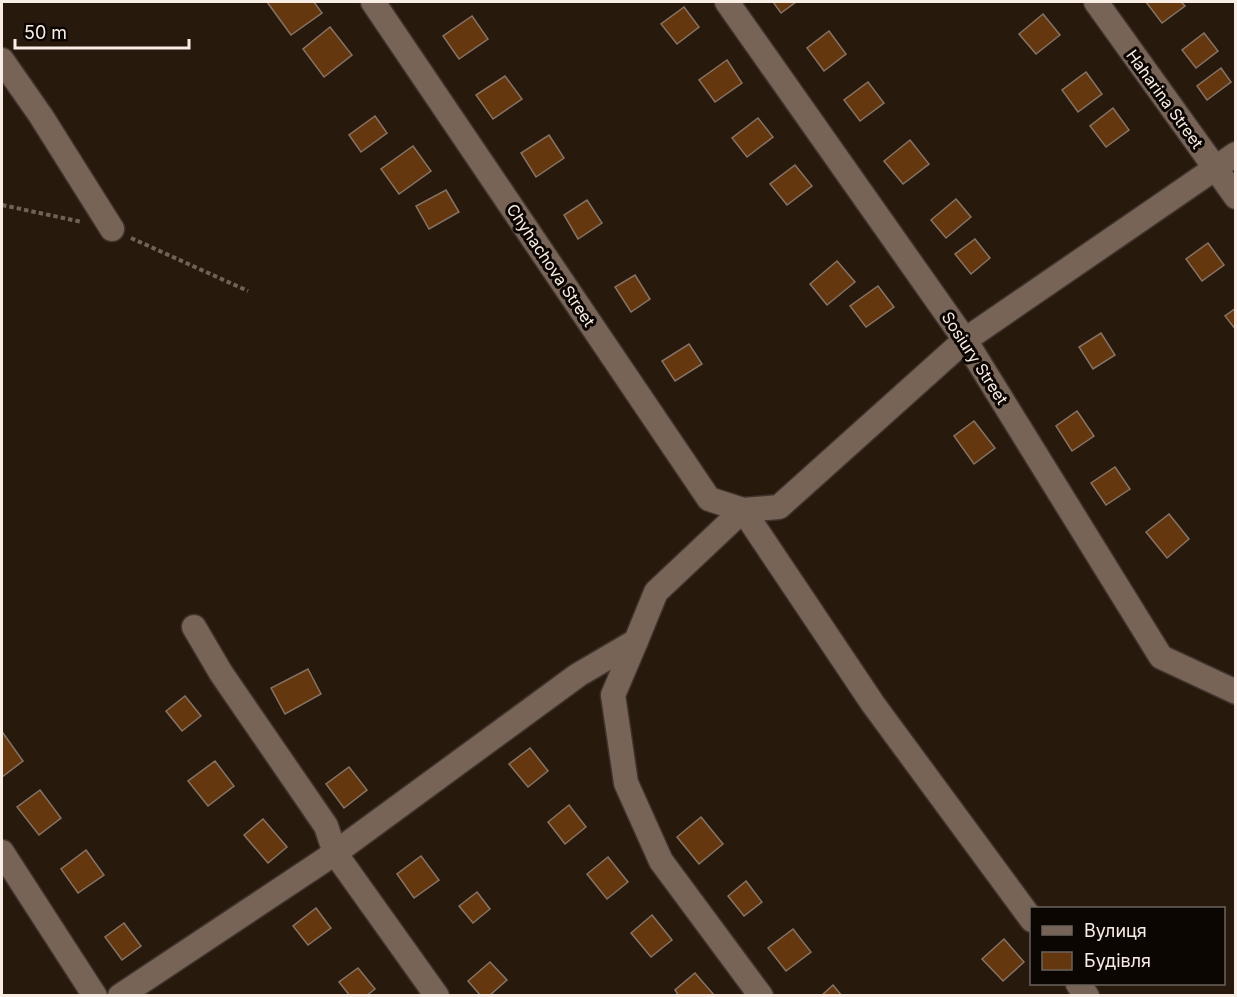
<svg xmlns="http://www.w3.org/2000/svg" width="1237" height="997" font-family="Inter,sans-serif">
  <style>
    .building { fill: #64370e; stroke: #867365; stroke-width: 1.5 }
    .lines { fill: none; stroke-linecap: round; stroke-linejoin: round }
    .minor-casing { stroke: #3f332e; stroke-width: 27 }
    .path { stroke: #6f6257; stroke-width: 4; stroke-dasharray: 4.5 3; stroke-linecap: butt }
    .minor { stroke: #776457; stroke-width: 24 }
    .labels { text-anchor: middle; stroke-width: 6; stroke-linejoin: round; paint-order: stroke }
    .street-label { font-size: 16px; fill: #f9eee6; stroke: #0c0603 }
  </style>
  <rect width="100%" height="100%" fill="#28190d"/>
  <g class="building">
    <polygon points="267,2 314,2 322,13 291,35"/>
    <polygon points="773,2 796,2 781,13"/>
    <polygon points="1146,2 1181,2 1185,6 1162,23"/>
    <polygon points="684,7 699,27 677,44 661,24"/>
    <polygon points="1043,14 1060,35 1036,54 1019,34"/>
    <polygon points="472,16 488,39 459,59 443,36"/>
    <polygon points="330,27 352,55 324,77 303,49"/>
    <polygon points="829,31 846,54 824,71 807,48"/>
    <polygon points="1204,33 1218,51 1196,68 1182,50"/>
    <polygon points="727,60 742,83 715,102 699,80"/>
    <polygon points="1221,68 1231,82 1207,100 1197,86"/>
    <polygon points="1086,72 1102,94 1078,112 1062,90"/>
    <polygon points="505,76 522,99 493,119 476,95"/>
    <polygon points="868,82 884,103 860,121 844,100"/>
    <polygon points="1113,108 1129,130 1106,147 1090,126"/>
    <polygon points="375,116 387,133 361,152 349,135"/>
    <polygon points="758,118 773,137 747,157 732,138"/>
    <polygon points="549,135 564,158 536,177 521,153"/>
    <polygon points="910,140 929,164 903,184 884,161"/>
    <polygon points="413,146 431,171 399,194 381,169"/>
    <polygon points="795,165 812,186 787,205 770,184"/>
    <polygon points="446,190 459,212 429,229 416,206"/>
    <polygon points="956,199 971,217 946,238 931,220"/>
    <polygon points="587,200 602,223 578,239 564,215"/>
    <polygon points="975,239 990,258 971,274 955,254"/>
    <polygon points="1208,243 1224,265 1202,281 1186,259"/>
    <polygon points="837,261 855,282 827,305 810,284"/>
    <polygon points="635,275 650,299 631,312 615,287"/>
    <polygon points="878,286 894,307 866,327 850,306"/>
    <polygon points="1236,308 1236,330 1225,316"/>
    <polygon points="1101,333 1115,355 1093,369 1079,347"/>
    <polygon points="689,344 702,364 675,381 662,361"/>
    <polygon points="1077,411 1094,436 1072,451 1056,426"/>
    <polygon points="974,421 995,448 974,464 954,436"/>
    <polygon points="1115,467 1130,489 1106,505 1091,483"/>
    <polygon points="1169,514 1189,539 1167,558 1146,532"/>
    <polygon points="308,669 321,694 285,714 271,688"/>
    <polygon points="185,696 201,716 182,731 166,711"/>
    <polygon points="3,733 23,761 2,777 2,734"/>
    <polygon points="530,748 548,771 528,787 509,764"/>
    <polygon points="215,761 234,786 208,806 188,781"/>
    <polygon points="349,767 367,790 344,808 326,784"/>
    <polygon points="40,790 61,818 39,835 17,807"/>
    <polygon points="569,805 586,827 565,844 548,822"/>
    <polygon points="701,817 723,844 699,864 677,837"/>
    <polygon points="263,819 287,847 268,863 244,835"/>
    <polygon points="86,850 104,875 78,893 61,869"/>
    <polygon points="421,856 439,880 414,898 397,874"/>
    <polygon points="608,857 628,882 607,899 587,874"/>
    <polygon points="746,881 762,902 744,916 728,896"/>
    <polygon points="477,892 490,909 473,923 459,906"/>
    <polygon points="316,908 331,928 308,945 293,926"/>
    <polygon points="652,915 672,940 651,957 631,933"/>
    <polygon points="124,923 141,946 122,960 105,937"/>
    <polygon points="793,929 811,952 786,971 768,948"/>
    <polygon points="1004,939 1024,962 1003,981 982,959"/>
    <polygon points="490,962 507,980 489,996 481,996 468,981"/>
    <polygon points="358,968 375,989 366,996 350,996 339,982"/>
    <polygon points="695,973 714,995 714,996 679,996 675,990"/>
    <polygon points="833,985 842,996 821,996"/>
  </g>
  <g class="lines">
    <defs>
      <g id="minor">
        <polyline points="373,2 709,499 743,510 873,704 1032,920"/>
        <polyline points="727,2 965,340 1161,657 1236,692"/>
        <polyline points="1096,2 1236,197"/>
        <polyline points="2,60 41,116 112,229"/>
        <polyline points="194,627 221,673 326,826 335,853 437,996"/>
        <polyline points="636,641 613,695 626,783 661,861 761,996"/>
        <polyline points="2,852 95,996"/>
        <polyline points="1078,984 1087,996"/>
        <polyline points="120,996 335,853 578,675 636,641 656,592 743,510 779,507 965,340 1236,154"/>
      </g>
    </defs>
    <use href="#minor" class="minor-casing"/>
    <g class="path">
      <polyline points="2,205 82,222"/>
      <polyline points="131,238 248,291"/>
    </g>
    <use href="#minor" class="minor"/>
  </g>
  <g class="labels">
    <g class="street-label">
      <text transform="translate(1165 99) rotate(54)" y="6">Haharina Street</text>
      <text transform="translate(551 265) rotate(56)" y="6">Chyhachova Street</text>
      <text transform="translate(975 358) rotate(57)" y="6">Sosiury Street</text>
    </g>
  </g>
  <rect width="1237" height="997" fill="none" stroke="#f9eee6" stroke-width="6"/>
  <rect x="1030" y="907" width="195" height="78" fill="#0c0603" stroke="#6b635e" stroke-width="1.5"/>
  <rect x="1042" y="926" width="30" height="9" fill="#776457" stroke="#6b635e" stroke-width="1.5"/>
  <text x="1084" y="937" font-size="18" fill="#f9eee6">Вулиця</text>
  <rect x="1042" y="952" width="30" height="18" fill="#64370e" stroke="#6b635e" stroke-width="1.5"/>
  <text x="1084" y="967" font-size="18" fill="#f9eee6">Будівля</text>
  <path d="M15 39v9h174v-9" fill="none" stroke="#f9eee6" stroke-width="3"/>
  <text x="24" y="39" font-size="18" fill="#f9eee6" stroke="#0c0603" stroke-width="4.5" paint-order="stroke">50 m</text>
</svg>
